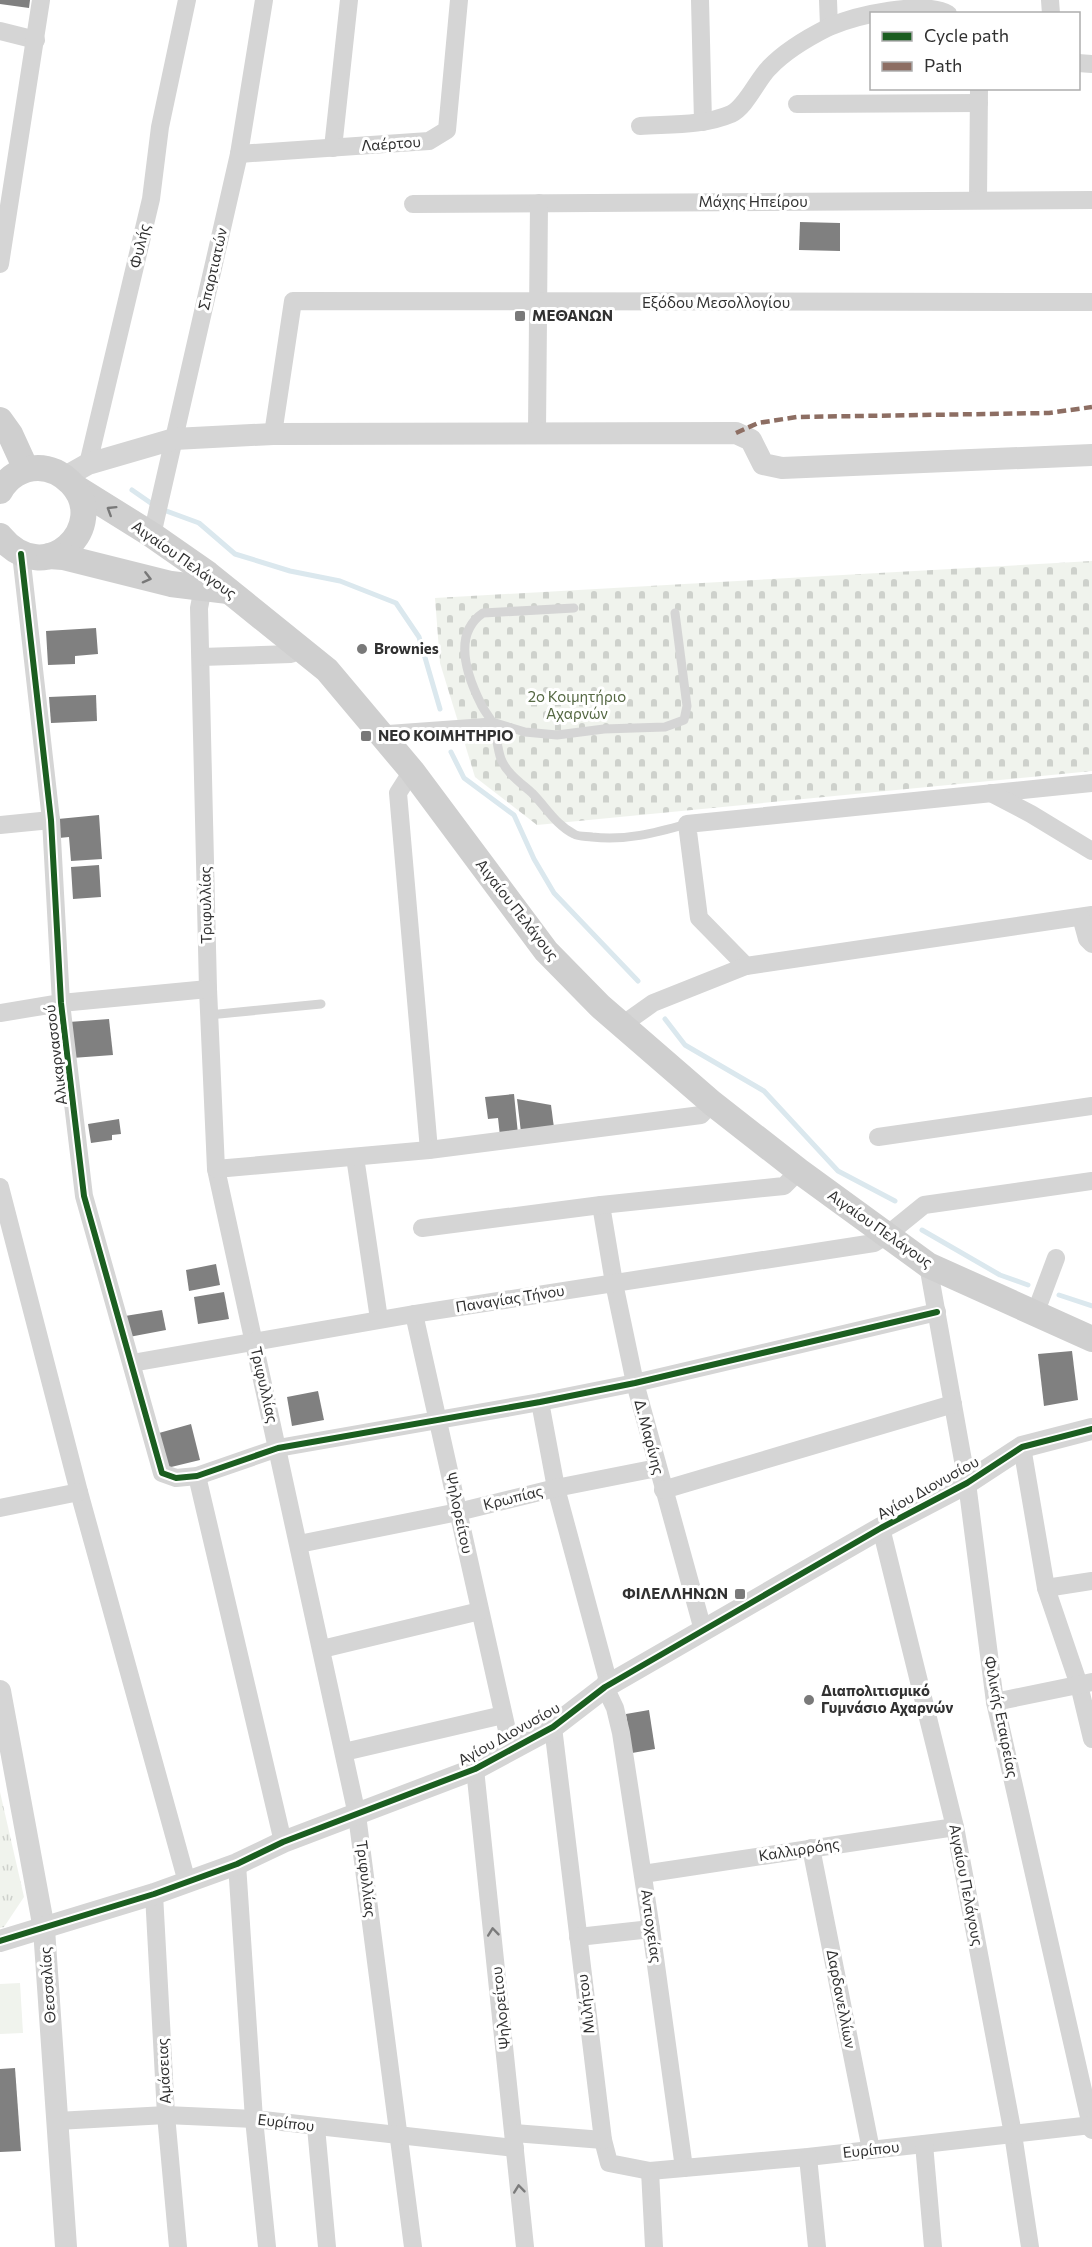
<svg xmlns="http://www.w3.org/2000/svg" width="1092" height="2247" font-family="Commissioner,sans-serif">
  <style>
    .cemetery { fill: url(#cemetery-stones) }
    .park { fill: url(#park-tufts) }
    .pitch { fill: #f0f3ed }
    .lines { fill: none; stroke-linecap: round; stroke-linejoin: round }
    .stream { stroke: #dbe8ee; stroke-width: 5 }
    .building { fill: #808080 }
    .service { stroke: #d5d5d5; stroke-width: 9 }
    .minor { stroke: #d5d5d5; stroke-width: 18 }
    .tertiary { stroke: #d5d5d5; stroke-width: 22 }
    .secondary { stroke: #cfcfcf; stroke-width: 26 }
    .quiet { stroke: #8d6e63; stroke-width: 4.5; stroke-dasharray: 9 4.5; stroke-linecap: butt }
    .cycleway-casing { stroke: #fff; stroke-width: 10 }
    .cycleway { stroke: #1b5e20; stroke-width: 6 }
    .oneway { stroke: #787878 }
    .oneway2 { stroke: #7b7b7b }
    .poi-dot { fill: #797979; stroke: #fff; stroke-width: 2 }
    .labels { text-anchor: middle; stroke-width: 6; stroke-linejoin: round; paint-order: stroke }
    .street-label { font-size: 15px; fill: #313131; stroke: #fff }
    .poi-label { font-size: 15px; font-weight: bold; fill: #313131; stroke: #fff; text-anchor: start }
    .park-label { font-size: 15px; fill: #556843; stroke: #fff }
  </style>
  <defs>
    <pattern id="cemetery-stones" width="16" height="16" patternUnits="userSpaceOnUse" patternTransform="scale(1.5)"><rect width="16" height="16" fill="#f0f3ed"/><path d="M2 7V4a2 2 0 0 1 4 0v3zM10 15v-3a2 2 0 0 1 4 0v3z" fill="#ced1cc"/></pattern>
    <pattern id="park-tufts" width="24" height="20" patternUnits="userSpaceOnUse" patternTransform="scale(1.5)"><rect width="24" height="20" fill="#f0f3ed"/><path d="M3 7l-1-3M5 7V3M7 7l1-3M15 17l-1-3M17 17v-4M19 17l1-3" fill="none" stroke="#ced1cc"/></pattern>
  </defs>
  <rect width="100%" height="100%" fill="#fff"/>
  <polygon class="cemetery" points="1092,561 1092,771 537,825 475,777 440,663 435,598"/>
  <polygon class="park" points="0,1792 24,1897 4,1927 0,1928"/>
  <polygon class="pitch" points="20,1983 23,2033 0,2034 0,1984"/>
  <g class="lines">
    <g class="stream">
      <polyline points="132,490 158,508 199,523 235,554 290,571 340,581 396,603 419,637 440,709"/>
      <polyline points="451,752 464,778 514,815 534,859 554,893 638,981"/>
      <polyline points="665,1019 685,1045 764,1091 838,1171 895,1201"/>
      <polyline points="922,1230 1000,1275 1028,1285"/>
      <polyline points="1059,1295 1092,1306"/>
    </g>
  </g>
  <g class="building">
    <polygon points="0,0 30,0 29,8 0,4"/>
    <polygon points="800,222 840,223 840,251 799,250"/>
    <polygon points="96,628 98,654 75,656 75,664 48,665 46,631"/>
    <polygon points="96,695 97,721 51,723 49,697"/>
    <polygon points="99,815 102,859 71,861 69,837 59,838 58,819"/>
    <polygon points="99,865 101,897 73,899 71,867"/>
    <polygon points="109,1019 113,1055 72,1058 69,1022"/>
    <polygon points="514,1094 518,1134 500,1136 498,1118 488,1119 485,1097"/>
    <polygon points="517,1099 551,1105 554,1128 521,1132"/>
    <polygon points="119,1119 121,1134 112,1135 112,1140 91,1143 88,1124"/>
    <polygon points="216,1264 220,1285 189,1291 186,1270"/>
    <polygon points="224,1292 229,1319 198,1324 194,1297"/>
    <polygon points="162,1310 166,1330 129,1337 125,1316"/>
    <polygon points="1072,1351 1078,1400 1044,1406 1038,1354"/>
    <polygon points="318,1391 324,1420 292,1426 287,1397"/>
    <polygon points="191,1424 200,1460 167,1468 159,1433"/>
    <polygon points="649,1710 655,1749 632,1753 626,1714"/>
    <polygon points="15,2068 21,2151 0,2152 0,2069"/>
  </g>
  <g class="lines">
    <g class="service">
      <path d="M574,608l-91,5c-31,21 -16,63 -2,91 3,7 9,13 12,20 4,11 4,24 8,35 6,15 20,24 31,34 14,14 24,32 42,41 5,3 13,2 18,3 33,4 63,-4 95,-13"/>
      <polyline points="381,730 492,722 525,732 557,735 604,729 665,727 684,720 687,706 675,613"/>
      <polyline points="209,1015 321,1004"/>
    </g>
    <g class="minor">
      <polyline points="700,0 703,122"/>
      <polyline points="828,0 829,27"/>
      <polyline points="1050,0 1051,14"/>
      <polyline points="0,31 36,40"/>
      <polyline points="1078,63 1092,64"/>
      <polyline points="797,104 979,103"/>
      <path d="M640,126c30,-2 63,0 91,-12 15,-7 26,-34 38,-46 15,-16 40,-31 60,-41 27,-12 95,-27 119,-13"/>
      <polyline points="333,148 349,0"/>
      <polyline points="239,154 429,141 447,130 459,0"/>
      <polyline points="978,200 979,88"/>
      <polyline points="413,204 1092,200"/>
      <polyline points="0,264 41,0"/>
      <polyline points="537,432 539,203"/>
      <polyline points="273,434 293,301 1092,302"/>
      <polyline points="88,464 151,199 160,127 187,0"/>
      <polyline points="152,535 239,154 264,0"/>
      <polyline points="21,554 51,820 61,1003 84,1196 162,1473 176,1478 197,1476 278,1448 540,1402 635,1383 937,1312"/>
      <polyline points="203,588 199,608 208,989 216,1169 357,1815 413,2247"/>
      <polyline points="201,657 291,654 298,646"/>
      <polyline points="412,771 398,793 429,1150"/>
      <polyline points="1092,783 687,824 699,918 746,966 1092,915"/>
      <polyline points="991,793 1031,814 1092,851"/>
      <polyline points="0,825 51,820"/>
      <polyline points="1081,917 1087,939 1092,944"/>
      <polyline points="0,1013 61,1003 208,989"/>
      <polyline points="622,1025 653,1003 746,966"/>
      <polyline points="878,1137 1092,1106"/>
      <polyline points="355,1157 379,1319"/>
      <polyline points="216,1169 429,1150 701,1115 712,1103"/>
      <polyline points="0,1187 79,1492 187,1882"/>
      <polyline points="601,1205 614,1283 635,1383 703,1630"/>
      <polyline points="422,1228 601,1205 784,1186 799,1171"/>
      <polyline points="928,1265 967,1483 995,1702 1092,2130"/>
      <polyline points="414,1314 511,1748"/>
      <polyline points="1035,1314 1056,1258"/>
      <polyline points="132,1363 414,1314 874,1243 887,1235 924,1205 1092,1181"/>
      <polyline points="540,1402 556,1488 607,1677 605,1687 615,1708 621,1733 651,1929 684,2168"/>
      <polyline points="1022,1447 1046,1588 1079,1685 1092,1739"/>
      <polyline points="197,1476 283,1842"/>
      <polyline points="663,1490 953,1404"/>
      <polyline points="0,1508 79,1492"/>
      <polyline points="881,1528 955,1827 1013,2134 1030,2247"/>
      <polyline points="299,1544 458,1512 556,1488 657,1468"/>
      <polyline points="1046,1588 1092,1581"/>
      <polyline points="322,1649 480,1611"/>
      <polyline points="995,1702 1092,1682"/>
      <polyline points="553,1727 603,2140 609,2163 650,2171 808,2157 1092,2125"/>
      <polyline points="344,1752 503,1715"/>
      <polyline points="475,1769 525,2247"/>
      <polyline points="811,1848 871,2150"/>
      <polyline points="237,1864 254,2119 267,2247"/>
      <polyline points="643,1874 955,1827"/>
      <polyline points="154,1894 166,2115 178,2247"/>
      <polyline points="578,1937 651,1929"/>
      <polyline points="57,2121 166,2115 254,2119 515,2148"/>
      <polyline points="316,2127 327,2247"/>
      <polyline points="514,2133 603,2140"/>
      <polyline points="924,2144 933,2247"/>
      <polyline points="808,2157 817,2247"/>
      <polyline points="650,2171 654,2247"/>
    </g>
    <g class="tertiary">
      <polyline points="65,477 88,464 174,439 273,434 736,433 751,440 763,464 782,468 1092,455"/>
      <polyline points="0,1691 44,1929 66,2247"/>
      <polyline points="0,1941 154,1894 237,1864 283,1842 475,1769 553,1727 605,1687 881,1528 967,1483 1022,1447 1092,1429"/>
    </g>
    <g class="secondary">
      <polyline points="0,420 10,434 26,469"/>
      <polyline points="75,487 152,535 208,574 327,670 412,771 546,951 600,1006 712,1103 799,1171 928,1265 1092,1339"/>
      <path d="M0,491c8,-14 22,-23 38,-23 13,0 24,6 33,15 40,42 -25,109 -71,53"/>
      <polyline points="49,556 63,557 171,584 228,591"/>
    </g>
    <polyline class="quiet" points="736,433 758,423 797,417 1049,413 1092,407"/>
    <defs>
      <g id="cycleway">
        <polyline points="21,554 51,820 61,1003 84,1196 162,1473 176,1478 197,1476 278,1448 540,1402 635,1383 937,1312"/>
        <polyline points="0,1941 154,1894 237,1864 283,1842 475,1769 553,1727 605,1687 881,1528 967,1483 1022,1447 1092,1429"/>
      </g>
    </defs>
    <use href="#cycleway" class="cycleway-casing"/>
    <use href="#cycleway" class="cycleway"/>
  </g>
  <defs><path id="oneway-chevron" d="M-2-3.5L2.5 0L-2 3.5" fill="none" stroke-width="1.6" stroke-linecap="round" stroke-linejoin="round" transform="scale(1.5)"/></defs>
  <g class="oneway">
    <use href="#oneway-chevron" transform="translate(111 510) rotate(-148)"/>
    <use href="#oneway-chevron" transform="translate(147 578) rotate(14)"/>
  </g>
  <g class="oneway2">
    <use href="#oneway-chevron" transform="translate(493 1932) rotate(-96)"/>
    <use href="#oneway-chevron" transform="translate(519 2189) rotate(-96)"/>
  </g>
  <g class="poi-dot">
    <rect x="514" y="310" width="12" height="12" rx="3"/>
    <circle cx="362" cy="649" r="6"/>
    <rect x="360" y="730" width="12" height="12" rx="3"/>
    <rect x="734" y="1588" width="12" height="12" rx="3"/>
    <circle cx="809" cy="1700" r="6"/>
  </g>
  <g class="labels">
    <g class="street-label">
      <text transform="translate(391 144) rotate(-4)" y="5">Λαέρτου</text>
      <text x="753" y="207">Μάχης Ηπείρου</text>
      <text transform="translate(140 246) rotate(-77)" y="5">Φυλής</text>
      <text transform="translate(213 269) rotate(-77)" y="5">Σπαρτιατών</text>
      <text x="716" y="308">Εξόδου Μεσολλογίου</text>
      <text transform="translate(184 560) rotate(35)" y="5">Αιγαίου Πελάγους</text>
      <text transform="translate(206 905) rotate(-91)" y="5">Τριφυλλίας</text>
      <text transform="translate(517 910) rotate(52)" y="5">Αιγαίου Πελάγους</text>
      <text transform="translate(56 1055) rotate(-97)" y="5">Αλικαρνασσού</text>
      <text transform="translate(880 1229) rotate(35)" y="5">Αιγαίου Πελάγους</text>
      <text transform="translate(510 1299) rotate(-9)" y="5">Παναγίας Τήνου</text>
      <text transform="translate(264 1385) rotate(77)" y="5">Τριφυλλίας</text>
      <text transform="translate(649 1437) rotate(75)" y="5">Δ. Μαρίνης</text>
      <text transform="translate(928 1488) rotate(-29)" y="5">Αγίου Διονυσίου</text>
      <text transform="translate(513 1498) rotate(-14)" y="5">Κρωπίας</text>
      <text transform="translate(459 1513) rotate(78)" y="5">Ψηλορείτου</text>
      <text transform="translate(1001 1717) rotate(79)" y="5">Φιλικής Εταιρείας</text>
      <text transform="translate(509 1734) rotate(-29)" y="5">Αγίου Διονυσίου</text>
      <text transform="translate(799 1850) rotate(-9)" y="5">Καλλιρρόης</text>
      <text transform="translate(366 1879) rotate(83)" y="5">Τριφυλλίας</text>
      <text transform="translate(966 1885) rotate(79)" y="5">Αιγαίου Πελάγους</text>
      <text transform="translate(651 1926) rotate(82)" y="5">Αντιοχείας</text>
      <text transform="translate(48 1985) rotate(-94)" y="5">Θεσσαλίας</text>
      <text transform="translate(841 1999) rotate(79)" y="5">Δαρδανελλίων</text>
      <text transform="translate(586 2004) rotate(-97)" y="5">Μιλήτου</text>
      <text transform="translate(501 2008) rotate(-96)" y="5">Ψηλορείτου</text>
      <text transform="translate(164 2071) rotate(-93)" y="5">Αμάσειας</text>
      <text transform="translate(286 2123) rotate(7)" y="5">Ευρίπου</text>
      <text transform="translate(871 2150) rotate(-6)" y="5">Ευρίπου</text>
    </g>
    <g class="poi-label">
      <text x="532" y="321">ΜΕΘΑΝΩΝ</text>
      <text x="374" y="654">Brownies</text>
      <text x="378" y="741">ΝΕΟ ΚΟΙΜΗΤΗΡΙΟ</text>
      <text x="728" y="1599" text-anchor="end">ΦΙΛΕΛΛΗΝΩΝ</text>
      <text x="821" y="1696">Διαπολιτισμικό<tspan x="821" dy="17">Γυμνάσιο Αχαρνών</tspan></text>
    </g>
    <g class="park-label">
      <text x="577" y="702">2ο Κοιμητήριο<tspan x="577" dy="17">Αχαρνών</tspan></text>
    </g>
  </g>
  <rect x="870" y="12" width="210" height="78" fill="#ffffff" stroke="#adadad" stroke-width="1.5"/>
  <rect x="882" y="32" width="30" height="9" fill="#1b5e20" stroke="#adadad" stroke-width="1.5"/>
  <text x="924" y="42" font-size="18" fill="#313131">Cycle path</text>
  <rect x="882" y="62" width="30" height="9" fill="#8d6e63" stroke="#adadad" stroke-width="1.5"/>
  <text x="924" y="72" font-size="18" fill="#313131">Path</text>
</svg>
